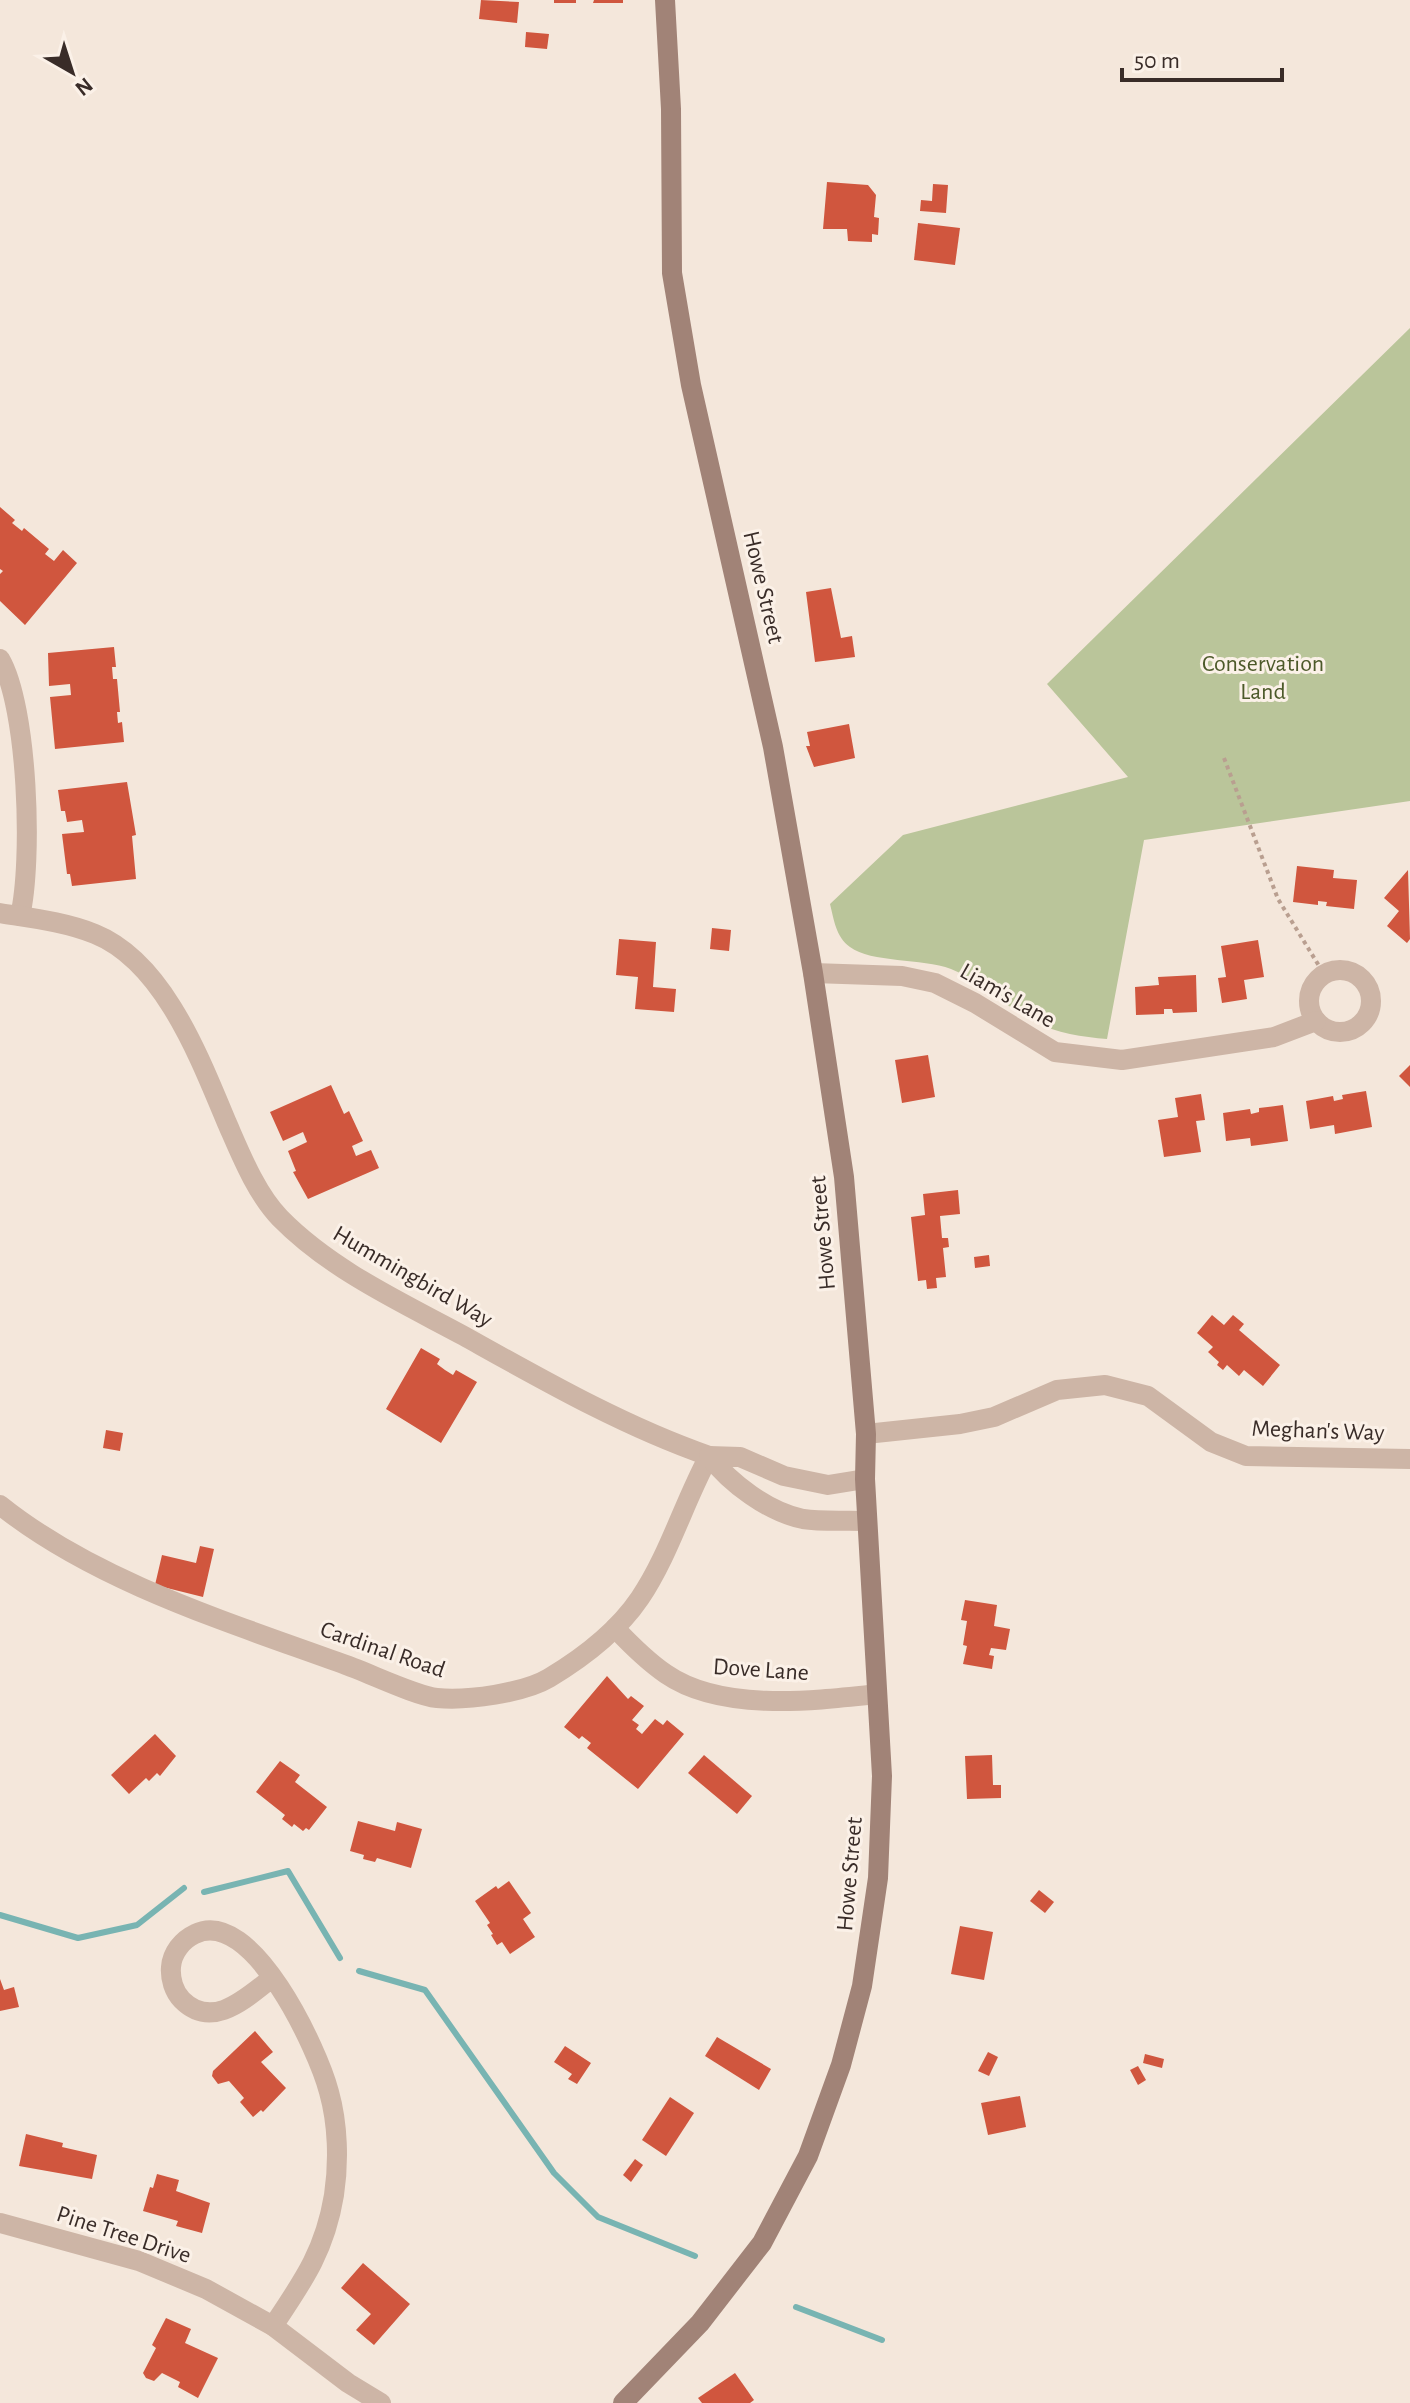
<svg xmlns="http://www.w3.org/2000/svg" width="1410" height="2403" font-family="'Alegreya Sans',sans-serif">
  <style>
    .green { fill: #bac59a }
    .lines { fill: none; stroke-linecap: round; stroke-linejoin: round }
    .stream { stroke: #78b4b2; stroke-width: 6 }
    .building { fill: #d0563e }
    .path { stroke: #b99f90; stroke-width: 4; stroke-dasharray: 4 4; stroke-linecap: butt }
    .street { stroke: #cdb5a6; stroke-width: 20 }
    .secondary { stroke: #a18377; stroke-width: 20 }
    .labels { text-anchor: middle; stroke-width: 6; stroke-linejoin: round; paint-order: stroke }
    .street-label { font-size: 24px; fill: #392c28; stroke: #fbf1e8 }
    .park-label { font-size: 24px; fill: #4c5929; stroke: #fbf1e8 }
  </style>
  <rect width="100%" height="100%" fill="#f4e7db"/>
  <path class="green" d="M1410,328v473l-266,39 -37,199c-24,-2 -51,-6 -72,-17 -30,-15 -51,-40 -84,-53 -29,-11 -80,-6 -101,-22 -14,-10 -16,-27 -20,-43l73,-69 225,-58 -81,-93z"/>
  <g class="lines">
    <g class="stream">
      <polyline points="204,1892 288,1871 340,1958"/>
      <polyline points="0,1915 78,1938 137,1925 184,1888"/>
      <polyline points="359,1971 425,1990 554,2173 598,2217 695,2256"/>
      <polyline points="796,2307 882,2340"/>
    </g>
  </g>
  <g class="building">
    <polygon points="481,0 519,2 517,23 479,19"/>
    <rect x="554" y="0" width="22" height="3"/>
    <polygon points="594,0 623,0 623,3 593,3"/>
    <polygon points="526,32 549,34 547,49 525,47"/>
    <polygon points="827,182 868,185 876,195 874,217 879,218 878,235 872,234 872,242 848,241 847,229 823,229"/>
    <polygon points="933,184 948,185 946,213 920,211 921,200 932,201"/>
    <polygon points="918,223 960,228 955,265 914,260"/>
    <polygon points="0,507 15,520 12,523 22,531 24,528 49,549 45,554 54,561 63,550 77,563 25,625 0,601 0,574 3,571 0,569"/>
    <polygon points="831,588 841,638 852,636 855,657 815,662 806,592"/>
    <polygon points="114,647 116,667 112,667 113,679 117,679 120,712 117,712 118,723 122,722 124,742 55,749 50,697 71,695 70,684 49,686 48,653"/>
    <polygon points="849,724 855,758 814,767 806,746 810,746 807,732"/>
    <polygon points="127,782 136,835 132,836 136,879 72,886 70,874 67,874 62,834 84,832 82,820 67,822 65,811 61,811 58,790"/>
    <polygon points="1297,866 1334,870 1333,878 1357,880 1354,909 1326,906 1327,902 1318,901 1318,905 1293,902"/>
    <polygon points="1408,870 1410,939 1407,943 1387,926 1399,911 1384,898"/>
    <polygon points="712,928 731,930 729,951 710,949"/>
    <polygon points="619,939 656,942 653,987 676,989 674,1012 635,1009 638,977 616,975"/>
    <polygon points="1258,940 1264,977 1244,980 1247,999 1222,1003 1218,978 1226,977 1221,946"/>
    <polygon points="1196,975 1197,1012 1173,1013 1172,1009 1164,1009 1164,1014 1136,1015 1135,987 1159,985 1158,977"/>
    <polygon points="928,1055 935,1097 902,1103 895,1060"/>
    <polygon points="1410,1065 1410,1087 1399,1076"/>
    <polygon points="331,1085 344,1114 349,1111 363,1141 352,1146 356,1156 371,1150 379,1168 308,1199 293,1172 296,1171 288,1151 307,1142 303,1132 283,1141 270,1112"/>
    <polygon points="1366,1091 1372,1127 1335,1134 1334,1125 1310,1129 1306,1101 1333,1096 1334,1101 1343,1099 1342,1095"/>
    <polygon points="1201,1094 1205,1120 1196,1121 1201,1152 1164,1157 1158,1120 1178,1117 1175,1098"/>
    <polygon points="1283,1105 1288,1141 1251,1146 1250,1138 1226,1141 1223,1113 1250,1109 1251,1114 1259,1112 1259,1108"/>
    <polygon points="958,1190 960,1214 940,1216 942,1238 948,1238 949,1247 943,1248 946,1277 936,1278 937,1288 927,1289 926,1280 918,1281 911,1217 925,1215 923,1194"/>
    <polygon points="989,1255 990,1266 975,1268 974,1257"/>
    <polygon points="1212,1315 1224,1325 1233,1315 1244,1324 1239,1330 1280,1365 1263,1386 1244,1370 1239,1376 1227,1365 1223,1370 1217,1365 1219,1362 1208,1352 1213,1347 1197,1333"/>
    <polygon points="421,1348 440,1359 437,1364 445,1370 453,1375 456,1370 477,1382 441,1443 386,1409"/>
    <polygon points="106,1430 123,1433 120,1451 103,1448"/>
    <polygon points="200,1546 214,1549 203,1597 155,1585 162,1555 196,1563"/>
    <polygon points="965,1600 997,1605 994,1626 1010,1629 1006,1650 991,1648 989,1655 994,1656 992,1669 963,1664 967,1646 963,1645 967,1621 961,1620"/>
    <polygon points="607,1676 628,1699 631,1696 644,1706 632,1720 639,1725 636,1729 642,1734 655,1719 663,1725 667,1720 684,1734 638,1789 587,1748 591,1743 582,1736 579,1739 564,1727"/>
    <polygon points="155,1734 176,1756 160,1776 157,1773 149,1781 146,1778 129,1794 111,1775"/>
    <polygon points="704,1755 752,1796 737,1814 688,1773"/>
    <polygon points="992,1755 993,1785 1001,1785 1001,1798 967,1799 965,1756"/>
    <polygon points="280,1761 300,1775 295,1782 327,1807 309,1830 306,1828 303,1831 294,1824 292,1827 282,1819 285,1815 256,1792"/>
    <polygon points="358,1821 395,1831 397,1822 422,1829 411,1868 377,1858 375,1862 363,1859 364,1855 350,1851"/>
    <polygon points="509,1881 531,1913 523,1919 535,1937 510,1954 502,1942 497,1945 491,1935 493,1934 487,1925 490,1923 475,1901 496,1886 498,1889"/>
    <polygon points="1039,1890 1054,1902 1045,1913 1030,1901"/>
    <polygon points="960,1926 993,1932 984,1980 951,1974"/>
    <polygon points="0,1979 4,1990 14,1987 19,2007 0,2011"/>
    <polygon points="255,2031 273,2052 261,2062 286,2088 263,2112 261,2110 253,2117 240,2102 244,2098 229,2081 218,2084 212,2076 213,2071"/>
    <polygon points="717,2037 771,2069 759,2090 705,2056"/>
    <polygon points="565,2046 591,2063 577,2084 568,2079 572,2074 554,2062"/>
    <polygon points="988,2052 998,2057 989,2076 978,2071"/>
    <polygon points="1145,2054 1164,2059 1162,2068 1143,2063"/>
    <polygon points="1138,2066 1146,2080 1138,2085 1130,2070"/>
    <polygon points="1020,2096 1026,2127 988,2135 981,2103"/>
    <polygon points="670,2097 694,2113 666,2156 642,2140"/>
    <polygon points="26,2134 63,2143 62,2147 97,2155 92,2179 19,2166"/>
    <polygon points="635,2159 643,2165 631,2182 623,2175"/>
    <polygon points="157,2174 179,2180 176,2191 210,2203 202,2233 176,2226 178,2221 143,2211 150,2187 153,2188"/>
    <polygon points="363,2263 410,2304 374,2345 356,2330 371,2314 341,2288"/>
    <polygon points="166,2318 191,2329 185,2343 218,2358 198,2398 178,2387 180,2382 162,2373 154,2381 146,2378 143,2373 156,2348 152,2345"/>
    <polygon points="735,2373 754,2400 750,2403 702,2403 698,2398"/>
  </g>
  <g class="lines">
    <polyline class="path" points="1224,758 1278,899 1324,974"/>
    <g class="street">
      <path d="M0,659c28,48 33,202 20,257"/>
      <path d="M0,913c31,5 66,9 95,21 69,28 105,125 132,189 14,32 29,70 53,95 51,52 121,84 184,118 79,44 159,90 245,120 -25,46 -40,99 -69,142 -23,34 -56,59 -91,80 -25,15 -82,23 -112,20 -21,-2 -68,-25 -91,-33 -115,-42 -250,-83 -346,-160"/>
      <circle cx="1340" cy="1001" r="31"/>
      <polyline points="813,973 902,976 935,983 975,1003 1055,1052 1122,1060 1274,1037 1316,1021"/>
      <polyline points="866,1434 960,1424 994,1417 1057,1390 1105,1385 1148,1396 1211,1442 1246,1456 1410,1459"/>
      <path d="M865,1479l-37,6 -44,-9 -44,-19 -31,-1c21,27 59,56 94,63 20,3 43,1 64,2"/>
      <path d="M615,1628c15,16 32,33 51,46 55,38 147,27 211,20"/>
      <path d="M272,1978c-25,19 -59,53 -90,22 -8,-8 -12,-21 -11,-33 1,-14 11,-27 24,-33 57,-28 123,116 134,158 9,32 10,70 5,103 -9,55 -30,85 -61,131"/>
      <polyline points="0,2223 139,2261 206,2289 273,2326 348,2383 381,2403"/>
    </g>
    <polyline class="secondary" points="623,2403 700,2323 762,2243 808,2156 841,2065 862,1986 878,1878 882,1776 865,1479 866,1434 844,1177 813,973 773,747 691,385 672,273 671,109 665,0"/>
  </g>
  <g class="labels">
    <g class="street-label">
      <text transform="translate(764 587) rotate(77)" y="8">Howe Street</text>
      <text transform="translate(1008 995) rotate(30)" y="8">Liam's Lane</text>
      <text transform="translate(822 1233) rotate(-95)" y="8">Howe Street</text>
      <text transform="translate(413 1276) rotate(30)" y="8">Hummingbird Way</text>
      <text transform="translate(1318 1430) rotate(2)" y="8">Meghan's Way</text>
      <text transform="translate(383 1649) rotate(19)" y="8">Cardinal Road</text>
      <text transform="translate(761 1669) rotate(4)" y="8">Dove Lane</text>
      <text transform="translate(849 1874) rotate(-85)" y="8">Howe Street</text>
      <text transform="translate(124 2234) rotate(18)" y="8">Pine Tree Drive</text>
    </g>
    <g class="park-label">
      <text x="1263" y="671">Conservation<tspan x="1263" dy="28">Land</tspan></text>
    </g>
  </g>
  <g transform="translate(72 72) rotate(141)" stroke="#fbf1e8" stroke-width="6" paint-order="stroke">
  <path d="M0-6L14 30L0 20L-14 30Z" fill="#392c28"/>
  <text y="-12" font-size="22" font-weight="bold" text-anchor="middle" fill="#392c28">N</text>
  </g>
  <path d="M1122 68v12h160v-12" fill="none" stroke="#392c28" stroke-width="4"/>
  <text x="1134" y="68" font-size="24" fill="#392c28" stroke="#fbf1e8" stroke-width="6" paint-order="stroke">50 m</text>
</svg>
